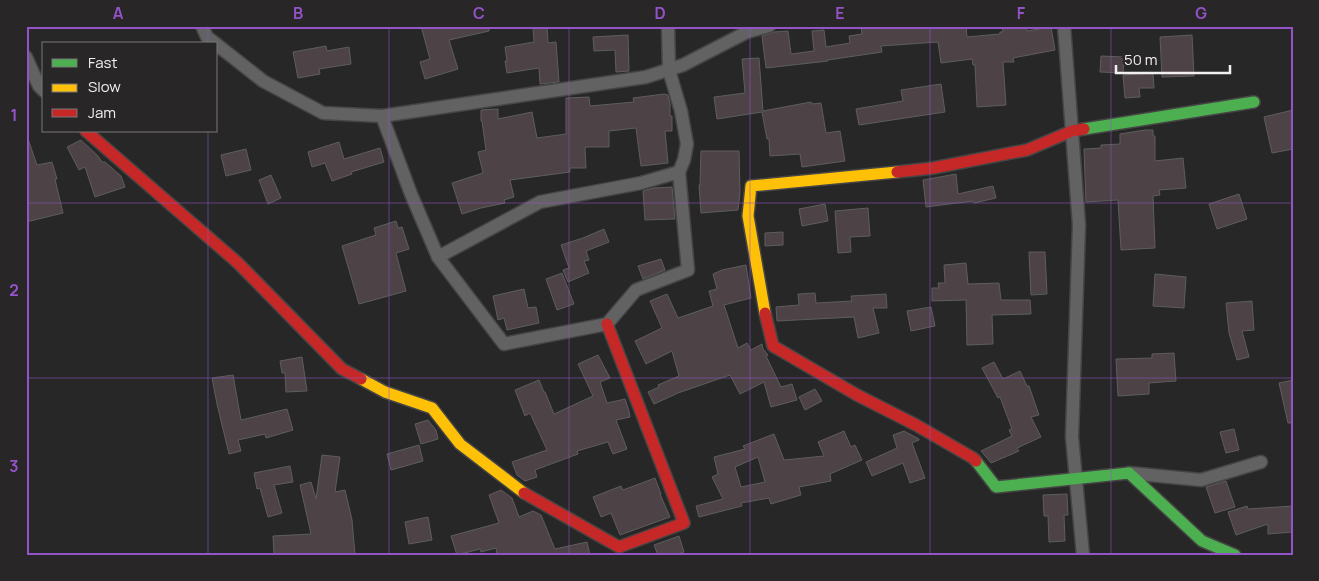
<svg xmlns="http://www.w3.org/2000/svg" width="1319" height="581" font-family="Manrope,sans-serif">
  <style>
    .building { fill: #4d4347; stroke: #5e5d5d; fill-rule: evenodd }
    .lines { fill: none; stroke-linecap: round; stroke-linejoin: round }
    .street-casing { stroke: #464545; stroke-width: 15 }
    .fast-casing { stroke: #464545; stroke-width: 14 }
    .slow-casing { stroke: #464545; stroke-width: 14 }
    .jam-casing { stroke: #464545; stroke-width: 14 }
    .street { stroke: #636262; stroke-width: 12 }
    .fast { stroke: #4caf50; stroke-width: 11 }
    .slow { stroke: #ffc107; stroke-width: 11 }
    .jam { stroke: #c62828; stroke-width: 11 }
    .grid { fill: none; stroke: #9353c9; stroke-width: 1; stroke-opacity: 0.55 }
    .neatline { fill: none; stroke: #9353c9; stroke-width: 2 }
    .grid-label { font-size: 16px; text-anchor: middle; font-weight: bold; fill: #9353c9 }
  </style>
  <rect width="100%" height="100%" fill="#282727"/>
  <g class="building">
    <polygon points="421,26 489,26 489,31 449,40 458,69 425,79 420,62 430,59"/>
    <polygon points="533,26 547,26 548,43 556,42 559,82 540,84 539,68 507,73 505,61 507,61 505,47 534,42"/>
    <polygon points="861,26 966,26 967,37 1000,34 1000,32 1003,32 1002,26 1026,26 1027,31 1051,27 1055,50 1013,58 1014,62 1003,62 1006,105 977,107 975,65 973,65 972,59 941,63 938,42 881,46 882,52 828,60 828,61 766,68 762,36 774,32 788,31 791,54 814,51 812,31 824,30 826,47 850,43 849,36 862,34"/>
    <polygon points="628,35 629,71 616,72 615,50 594,51 593,37"/>
    <polygon points="1192,35 1194,76 1162,77 1160,37"/>
    <polygon points="326,46 327,51 349,47 351,64 319,69 320,74 298,78 293,52"/>
    <polygon points="1101,56 1124,57 1123,73 1100,72"/>
    <polygon points="759,58 763,111 811,102 812,104 821,103 826,133 840,131 845,161 802,167 800,154 770,156 769,139 767,139 762,112 717,119 714,97 745,93 742,59"/>
    <polygon points="1153,73 1154,88 1139,88 1140,97 1125,98 1123,75"/>
    <polygon points="941,84 945,112 859,125 856,109 903,101 901,90"/>
    <polygon points="664,94 668,95 670,104 670,116 672,116 672,131 665,131 668,163 641,166 636,128 609,131 609,147 585,147 586,168 570,168 570,172 510,180 514,197 504,200 505,203 481,208 462,214 452,183 483,173 478,152 486,150 482,121 481,121 481,110 498,109 498,119 532,112 537,138 566,134 566,98 589,97 590,106 634,102 633,98"/>
    <polygon points="1293,110 1293,149 1272,153 1264,117"/>
    <polygon points="1145,130 1153,130 1153,136 1155,136 1155,161 1183,158 1186,188 1159,190 1160,195 1153,196 1155,248 1121,250 1118,200 1086,202 1084,149 1101,148 1101,145 1120,144 1120,134"/>
    <polygon points="26,139 28,139 37,165 52,162 57,179 55,179 63,213 26,222"/>
    <polygon points="81,140 98,156 102,162 105,162 121,176 125,187 95,197 85,167 79,170 67,147"/>
    <polygon points="339,142 344,159 380,148 384,162 351,172 352,174 332,181 325,163 312,167 308,152"/>
    <polygon points="246,149 251,170 226,176 221,155"/>
    <polygon points="701,151 739,151 740,193 738,210 701,213 699,185 700,185"/>
    <polygon points="956,174 958,194 993,186 996,198 974,203 973,201 926,207 923,180"/>
    <polygon points="271,175 281,198 268,204 259,180"/>
    <polygon points="672,187 675,219 645,220 643,191 654,188"/>
    <polygon points="1239,194 1247,219 1217,229 1209,204"/>
    <polygon points="825,204 828,221 802,226 799,209"/>
    <polygon points="868,208 870,236 850,237 851,252 838,253 835,211"/>
    <polygon points="396,221 398,228 402,227 409,249 396,253 406,291 359,304 342,246 376,235 374,228"/>
    <polygon points="604,229 609,242 586,251 589,260 584,261 589,273 568,282 563,270 569,268 561,245 583,238"/>
    <polygon points="783,232 783,245 765,246 765,233"/>
    <polygon points="1029,252 1045,252 1047,294 1031,295"/>
    <polygon points="661,259 665,270 643,279 638,266"/>
    <polygon points="966,263 968,284 999,283 1001,300 1030,300 1031,314 992,315 993,344 967,345 966,300 932,301 932,288 939,288 938,283 945,283 944,265"/>
    <polygon points="746,265 751,298 724,305 738,348 747,343 751,350 762,344 763,349 768,355 766,356 781,387 792,384 797,400 771,407 764,382 740,394 730,375 678,393 654,404 648,392 659,387 658,385 679,376 672,351 646,364 635,341 662,328 650,301 667,294 678,318 713,306 709,291 717,289 713,274 722,270"/>
    <polygon points="562,273 574,304 557,310 546,279"/>
    <polygon points="1155,274 1186,277 1184,308 1153,306"/>
    <polygon points="524,289 528,308 536,307 539,323 507,330 504,318 498,320 493,296"/>
    <polygon points="815,293 816,303 852,301 851,296 886,294 887,308 873,308 879,333 858,338 854,317 777,321 776,307 799,305 798,294"/>
    <polygon points="1252,301 1254,330 1242,331 1249,357 1237,360 1229,333 1226,303"/>
    <polygon points="931,307 935,326 911,331 907,311"/>
    <polygon points="1174,353 1176,381 1149,383 1149,394 1118,396 1116,359 1152,358 1152,354"/>
    <polygon points="598,355 610,378 600,382 607,403 625,399 629,411 630,417 616,420 627,449 613,454 608,442 577,451 578,454 535,470 537,477 525,481 517,475 512,462 547,450 530,413 525,416 515,390 539,380 544,392 545,392 554,414 593,396 578,364"/>
    <polygon points="302,357 307,391 286,392 285,373 282,373 280,361"/>
    <polygon points="994,362 1003,379 1020,371 1027,386 1029,386 1039,415 1031,417 1041,437 1017,448 1019,451 991,463 981,451 1012,436 1009,430 1012,429 1000,397 998,398 982,368"/>
    <polygon points="233,375 241,420 287,409 293,430 266,438 265,434 238,440 241,451 229,454 217,404 212,378"/>
    <polygon points="1293,380 1293,423 1288,423 1279,383"/>
    <polygon points="815,389 822,401 805,410 799,397"/>
    <polygon points="428,420 436,430 438,439 421,444 415,424"/>
    <polygon points="1234,429 1239,450 1226,453 1220,432"/>
    <path d="M844,431l7,16 4,-2 7,15 -32,14 1,7 -32,6 2,8 -30,9 -2,-6 -28,5 1,3 -43,11 -3,-11 27,-7 -11,-22 6,-3 -4,-17 31,-8 -2,-3 31,-12 10,26 40,-4 -6,-14zM758,457l7,25 -24,5 -6,-20z"/>
    <polygon points="904,431 919,439 919,440 912,443 925,478 910,483 903,463 872,476 866,462 897,448 893,435"/>
    <polygon points="419,445 423,461 391,470 387,454"/>
    <polygon points="322,455 340,457 335,492 345,490 352,520 355,555 274,555 273,536 311,534 300,485 311,482 316,499"/>
    <polygon points="290,466 293,482 274,485 282,513 268,517 260,488 257,489 254,473"/>
    <polygon points="655,478 661,494 660,494 670,517 620,535 611,513 601,517 593,497 621,486 623,490"/>
    <polygon points="1226,481 1235,507 1215,513 1206,487"/>
    <polygon points="501,490 512,498 519,517 533,511 541,515 555,549 587,542 590,555 497,555 496,548 481,552 480,549 457,555 451,536 499,523 489,495"/>
    <polygon points="1067,494 1068,515 1064,515 1065,541 1049,542 1048,516 1044,516 1043,495"/>
    <polygon points="1247,506 1248,509 1293,506 1293,532 1268,534 1268,524 1236,535 1228,512"/>
    <polygon points="428,517 432,540 409,544 405,522"/>
    <polygon points="679,536 684,552 675,555 658,555 654,545"/>
  </g>
  <g class="lines">
    <defs>
      <g id="street">
        <polyline points="202,26 207,37 216,44"/>
        <polyline points="1064,26 1079,225 1072,437 1083,555"/>
        <polyline points="216,44 263,81 323,113 382,116 411,194 438,257 504,344 607,324 636,290 688,270 679,172"/>
        <polyline points="26,57 39,86 44,91"/>
        <polyline points="382,116 646,77 683,65 747,32 769,26"/>
        <polyline points="438,257 540,202 641,183 679,172 684,160 687,144 681,111 669,70 668,26"/>
        <polyline points="1129,473 1201,480 1261,462"/>
      </g>
      <g id="fast">
        <polyline points="1084,129 1254,102"/>
        <polyline points="976,461 996,487 1129,473 1202,541 1235,555"/>
      </g>
      <g id="slow">
        <polyline points="765,313 748,216 751,186 897,172"/>
        <polyline points="361,379 385,392 432,408 460,444 524,493"/>
      </g>
      <g id="jam">
        <polyline points="86,131 238,263 342,369 361,379"/>
        <polyline points="897,172 933,168 1027,150 1072,131 1084,129"/>
        <polyline points="765,313 773,346 857,395 916,425 973,458 976,461"/>
        <polyline points="524,493 619,547 684,523 607,324"/>
      </g>
    </defs>
    <use href="#street" class="street-casing"/>
    <use href="#fast" class="fast-casing"/>
    <use href="#slow" class="slow-casing"/>
    <use href="#jam" class="jam-casing"/>
    <use href="#street" class="street"/>
    <use href="#fast" class="fast"/>
    <use href="#slow" class="slow"/>
    <use href="#jam" class="jam"/>
  </g>
  <path class="grid" d="M208,26v18M389,26v529M569,26v529M750,26v529M930,26v529M1111,26v529M208,131v424M26,203h1267M26,378h1267"/>
  <rect width="1319" height="581" fill="none" stroke="#292627" stroke-width="55"/>
  <rect x="42" y="42" width="175" height="90" fill="#292627" stroke="#797677"/>
  <rect x="52" y="59" width="25" height="8" fill="#4caf50" stroke="#797677"/>
  <text x="88" y="68" font-size="15" fill="#f1eff0">Fast</text>
  <rect x="52" y="84" width="25" height="8" fill="#ffc107" stroke="#797677"/>
  <text x="88" y="92" font-size="15" fill="#f1eff0">Slow</text>
  <rect x="52" y="109" width="25" height="8" fill="#c62828" stroke="#797677"/>
  <text x="88" y="118" font-size="15" fill="#f1eff0">Jam</text>
  <path d="M1116 65v8h114v-8" fill="none" stroke="#f1eff0" stroke-width="2.5"/>
  <text x="1124" y="65" font-size="15" fill="#f1eff0" stroke="#292627" stroke-width="4" paint-order="stroke">50 m</text>
  <rect x="28" y="28" width="1264" height="526" class="neatline"/>
  <g class="grid-label">
    <text x="118" y="19">A</text>
    <text x="298" y="19">B</text>
    <text x="479" y="19">C</text>
    <text x="660" y="19">D</text>
    <text x="840" y="19">E</text>
    <text x="1021" y="19">F</text>
    <text x="1201" y="19">G</text>
    <text x="14" y="121">1</text>
    <text x="14" y="296">2</text>
    <text x="14" y="472">3</text>
  </g>
</svg>
